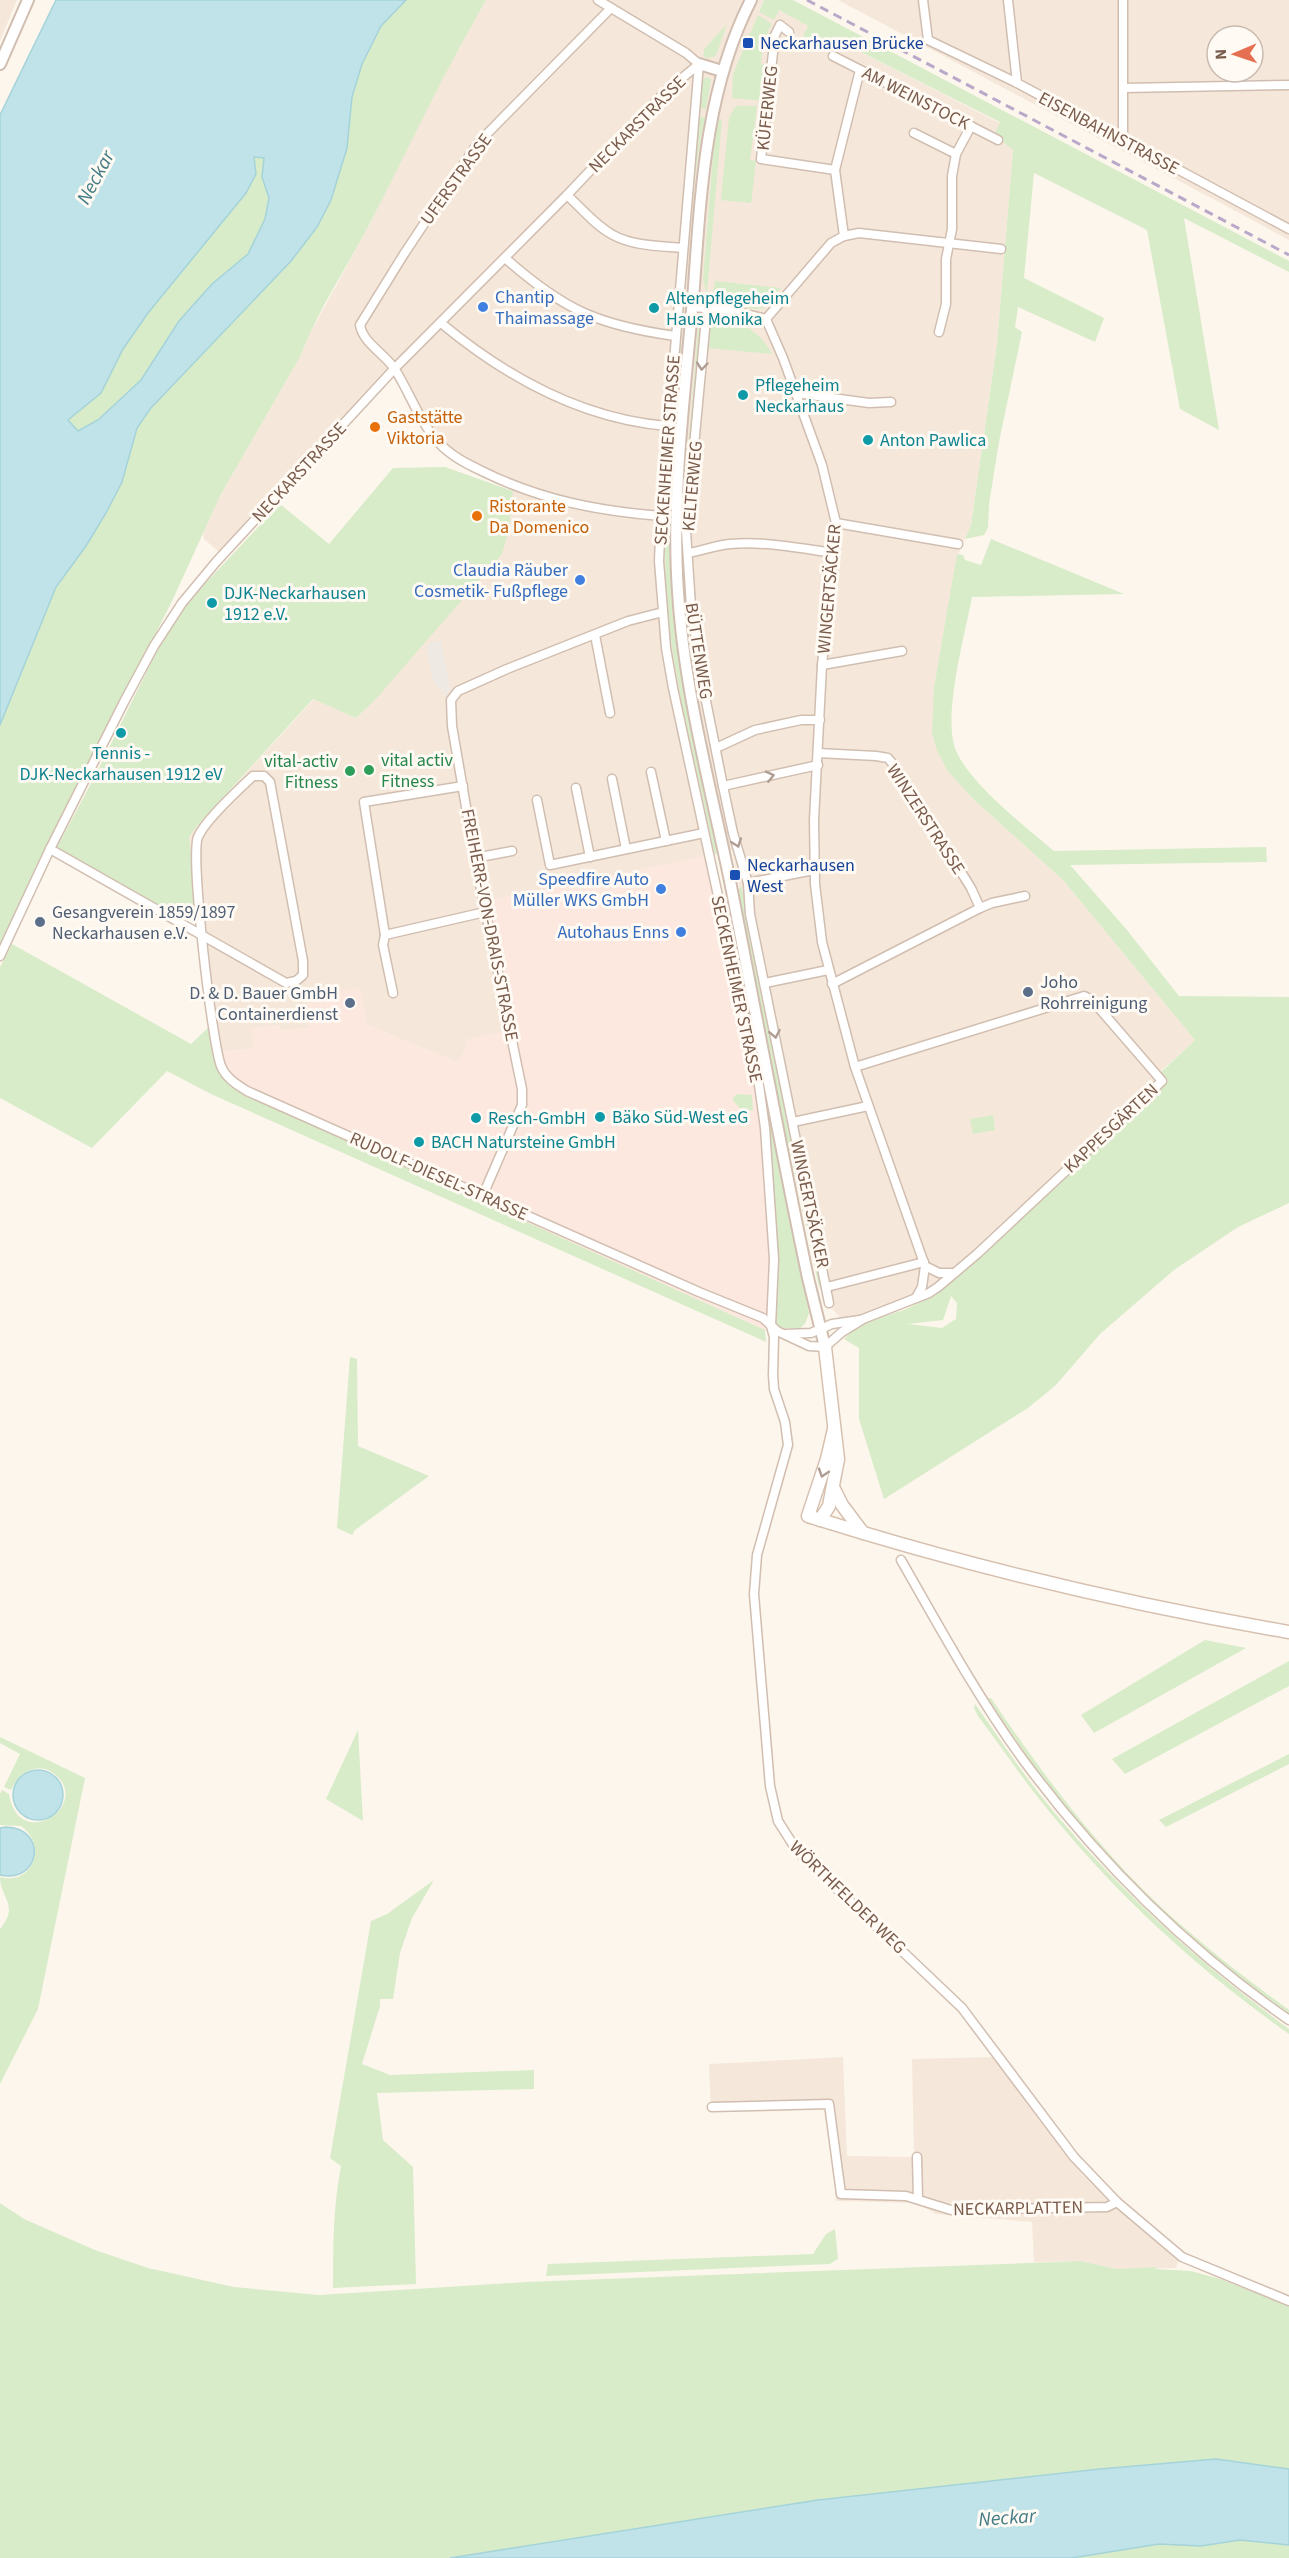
<svg xmlns="http://www.w3.org/2000/svg" width="1289" height="2558" font-family="'Source Sans 3',sans-serif">
  <style>
    .residential { fill: #f5e8da; fill-rule: evenodd }
    .commercial { fill: #fde8e0 }
    .industrial { fill: #efe9e4 }
    .green { fill: #d8ecc9; fill-rule: evenodd }
    .water { fill: #bfe3e8; stroke: #a5d3da; stroke-width: 1.5; fill-rule: evenodd }
    .lines { fill: none; stroke-linecap: round; stroke-linejoin: round }
    .minor-casing { stroke: #d1beb0; stroke-width: 11 }
    .tertiary-casing { stroke: #d1beb0; stroke-width: 14 }
    .secondary-casing { stroke: #d6c0b0; stroke-width: 15 }
    .minor { stroke: #fff; stroke-width: 8 }
    .tertiary { stroke: #fff; stroke-width: 10 }
    .secondary { stroke: #fff; stroke-width: 12 }
    .rail { stroke: #b9a8c9; stroke-width: 3; stroke-dasharray: 9 6; stroke-linecap: butt }
    .oneway { stroke: #af9d94 }
    .transit-dot { fill: #1a4fb4; stroke: #fffaf3; stroke-width: 2 }
    .shop-dot { fill: #3f7fe0; stroke: #fffaf3; stroke-width: 2 }
    .culture-dot { fill: #0f9aa8; stroke: #fffaf3; stroke-width: 2 }
    .food-dot { fill: #e8710a; stroke: #fffaf3; stroke-width: 2 }
    .leisure-dot { fill: #2e9e5b; stroke: #fffaf3; stroke-width: 2 }
    .service-dot { fill: #5c6f8a; stroke: #fffaf3; stroke-width: 2 }
    .labels { text-anchor: middle; stroke-width: 6; stroke-linejoin: round; paint-order: stroke }
    .transit-label { font-size: 18px; fill: #164399; stroke: #fffaf3; text-anchor: start }
    .street-label { font-size: 18px; fill: #7a5c4d; stroke: #fffaf3 }
    .shop-label { font-size: 18px; fill: #366cbe; stroke: #fffaf3; text-anchor: end }
    .culture-label { font-size: 18px; fill: #0d838f; stroke: #fffaf3; text-anchor: start }
    .food-label { font-size: 18px; fill: #c56008; stroke: #fffaf3; text-anchor: start }
    .leisure-label { font-size: 18px; fill: #27864d; stroke: #fffaf3; text-anchor: start }
    .service-label { font-size: 18px; fill: #4e5e75; stroke: #fffaf3; text-anchor: start }
    .water-label { font-size: 20px; font-style: italic; fill: #437c86; stroke: #fffaf3 }
  </style>
  <rect width="100%" height="100%" fill="#fdf6ec"/>
  <g class="residential">
    <polygon points="0,0 17,0 0,41"/>
    <polygon points="486,0 764,0 759,11 779,10 808,26 803,36 833,52 839,41 1000,123 1013,150 997,344 971,525 957,557 934,687 948,771 972,798 1063,880 1195,1040 1160,1072 1168,1081 976,1259 930,1296 852,1329 826,1303 732,850 705,856 512,1030 459,1063 367,1025 359,988 310,1028 281,1031 279,1025 252,1029 255,1048 215,1053 184,817 196,827 314,699 356,718 375,700 505,507 515,483 482,469 433,435 393,366 219,552 204,539 203,534 221,494 300,357 309,335 368,227 448,66"/>
    <path d="M838,0h451v240l-44,-24zM1217,36h36v36h-36z"/>
    <polygon points="843,2057 847,2156 914,2157 912,2059 994,2057 1082,2174 1120,2210 1179,2258 1176,2268 1117,2269 1081,2261 1034,2262 1032,2222 936,2214 917,2203 836,2201 828,2108 711,2111 709,2064"/>
  </g>
  <polygon class="commercial" points="705,856 734,965 772,1184 779,1260 776,1327 765,1330 255,1099 237,1089 215,1053 254,1048 252,1029 279,1025 281,1031 310,1028 306,996 360,988 367,1025 459,1063 468,1039 512,1030 489,900"/>
  <polygon class="industrial" points="441,641 450,690 445,696 434,683 427,652 427,644"/>
  <g class="green">
    <path d="M132,0h354c-43,74 -79,151 -118,227 -23,43 -51,85 -68,130l-79,137 -48,105 -173,345v-656z"/>
    <polygon points="764,0 793,0 1289,261 1289,272 1184,218 1219,430 1180,409 1147,230 1034,173 1024,278 1104,318 1095,342 1018,307 1015,327 1022,332 999,442 989,504 988,528 984,535 965,539 971,525 997,344 1013,150 994,135 1000,122 839,41 833,52 803,36 808,26 779,10 774,20 759,12"/>
    <polygon points="758,15 772,24 768,31 771,45 763,45 761,64 768,65 765,101 732,98 733,74"/>
    <polygon points="727,24 717,53 714,57 706,58 703,55 705,48"/>
    <polygon points="707,77 711,79 706,109 698,108 700,82"/>
    <polygon points="736,106 757,106 750,160 756,161 751,203 721,200 729,117"/>
    <path d="M697,116l8,1c-14,66 -17,135 -22,203 -9,102 -20,205 -9,308 9,76 33,150 43,227l-3,-3c-16,-81 -40,-165 -47,-248 -2,-30 -2,-61 -3,-92z"/>
    <polygon points="716,119 722,120 707,293 703,280"/>
    <polygon points="715,281 781,288 763,308 755,309 712,302"/>
    <path d="M721,320c25,4 38,11 51,34l-66,-6 4,-26z"/>
    <polygon points="703,324 688,495 684,497 698,330"/>
    <polygon points="445,467 513,491 509,530 502,554 375,700 356,718 313,699 196,827 189,837 198,914 195,920 190,921 174,914 55,851 97,772 150,665 158,644 181,609 280,504 329,544 393,468"/>
    <path d="M991,539l133,55 -152,3c-7,38 -29,116 -17,151 13,35 70,78 99,103l212,-4 1,15 -197,3 57,65 52,66 110,1v206l-51,24 -64,43 -74,64 -44,51 -28,23 -144,91 -25,-80v-71l-15,-9 16,-15 44,-14 27,-13 45,-38 192,-178 -8,-8 35,-33 -132,-160 -91,-82 -24,-27 -11,-20 -5,-18 2,-46 23,-133 6,1 2,5 16,5zM951,1296l6,7 -1,16 -14,9 -34,-4 35,-4z"/>
    <polygon points="741,885 824,1286 819,1287 762,1025 738,891"/>
    <polygon points="723,913 731,922 742,973 809,1313 805,1324 799,1329 776,1327 779,1260 762,1088"/>
    <polygon points="12,944 191,1044 210,1026 217,1063 255,1099 765,1330 766,1342 211,1094 167,1071 92,1148 0,1098 0,967"/>
    <polygon points="737,1094 752,1095 753,1110 743,1112 732,1099"/>
    <polygon points="993,1115 995,1130 973,1134 970,1119"/>
    <polygon points="350,1357 357,1359 358,1446 429,1476 355,1530 352,1535 337,1528"/>
    <polygon points="1205,1640 1246,1648 1094,1733 1081,1715"/>
    <polygon points="1289,1661 1289,1686 1125,1774 1112,1759"/>
    <path d="M988,1698h3c50,74 104,147 170,209 40,37 84,71 128,103v4c-80,-58 -157,-122 -219,-200 -30,-37 -56,-76 -82,-116z"/>
    <path d="M975,1704c22,31 43,63 66,92 72,90 156,165 248,233v5c-86,-61 -164,-131 -231,-212 -29,-34 -54,-71 -80,-106l-4,-8z"/>
    <polygon points="358,1730 363,1821 326,1799"/>
    <path d="M0,1737l85,41 -47,231 -38,75v-155c20,-24 0,-31 0,-52 33,9 48,-32 21,-51l-21,-1v-31l2,-4 7,4c10,61 86,9 44,-21 -17,-12 -35,1 -42,17l-7,-3 16,-33 -20,-11z"/>
    <polygon points="1289,1754 1289,1764 1166,1827 1159,1820"/>
    <path d="M434,1880l-22,38 -12,35 -7,46h-13v7l-18,58 28,11 144,-5v19l-157,4 6,47 30,27 3,117 -83,4c0,-41 0,-81 8,-122l-11,-8 41,-237 16,-7z"/>
    <polygon points="0,2203 24,2219 95,2250 148,2268 234,2287 319,2295 526,2282 1081,2261 1117,2269 1158,2267 1155,2269 1191,2271 1220,2279 1289,2306 1289,2558 0,2558"/>
    <polygon points="835,2229 838,2259 830,2264 546,2276 548,2264 813,2254 826,2234"/>
  </g>
  <g class="water">
    <path d="M56,0h350l-25,26 -19,38 -10,33 -5,51 -16,52 -14,27 -26,34 -141,148 -13,19 -15,54 -16,31 -20,33 -30,41 -56,138v-610zM254,157l10,1 -2,19 7,21 -4,21 -17,35 -36,30 -33,37 -38,59 -43,40 -20,11 -10,-11 33,-27 22,-44 25,-36 98,-120 10,-19z"/>
    <circle cx="38" cy="1795" r="25"/>
    <path d="M6,1827c42,1 35,57 -6,48v-47z"/>
    <polygon points="1216,2459 1289,2469 1289,2545 1240,2540 1201,2546 1159,2544 1072,2558 450,2558 818,2500 1100,2469"/>
  </g>
  <g class="lines">
    <defs>
      <g id="minor">
        <polyline points="598,0 686,53 699,64"/>
        <polyline points="923,0 928,40 1017,83 1289,229"/>
        <polyline points="1008,0 1017,83"/>
        <polyline points="1123,0 1123,140"/>
        <path d="M611,8l-134,136 -73,110 -44,71c3,19 27,30 36,46 14,23 24,51 42,71 13,14 29,22 46,30 57,28 114,39 177,44"/>
        <polyline points="789,32 780,25 775,35 761,159 835,170"/>
        <polyline points="833,56 998,140"/>
        <polyline points="699,64 661,516 659,561 666,648 673,688 759,1085 765,1128 774,1259 771,1326 774,1337 773,1375 774,1389 785,1422 788,1445 757,1555 754,1594 770,1786 778,1821 797,1851 962,2008 1074,2157 1117,2202 1182,2257 1289,2301"/>
        <polyline points="1124,88 1289,85"/>
        <polyline points="914,133 956,154 952,176 952,229 946,259 946,304 939,332"/>
        <polyline points="956,154 971,126"/>
        <path d="M567,195c14,13 29,31 46,40 20,11 47,11 69,13"/>
        <polyline points="844,236 835,170 860,70"/>
        <path d="M505,258c59,52 92,67 170,78"/>
        <polyline points="692,307 730,310 766,319 783,358 822,465 836,523 822,665 814,820 815,884 822,942 855,1067 925,1266 922,1287 916,1298"/>
        <polyline points="707,308 686,531 691,606 703,686 723,786 733,833 748,883 750,914 829,1303"/>
        <polyline points="766,319 831,243 844,236 859,233 1001,249"/>
        <path d="M441,323c65,54 141,96 226,103"/>
        <polyline points="796,393 869,403 891,402"/>
        <polyline points="836,523 958,544"/>
        <path d="M688,553c14,-2 28,-8 42,-9 34,-3 69,4 103,9"/>
        <polyline points="595,635 610,713"/>
        <polyline points="822,665 902,651"/>
        <polyline points="716,748 755,730 801,720 820,720"/>
        <polyline points="818,753 876,756 888,758 897,769 971,888 980,908 832,984"/>
        <polyline points="651,772 666,841"/>
        <polyline points="612,779 626,849"/>
        <polyline points="463,786 364,802 385,935 485,912"/>
        <polyline points="723,786 818,765"/>
        <polyline points="576,788 590,857"/>
        <polyline points="537,800 550,865 704,833"/>
        <path d="M50,849l236,134 10,-2 7,-6v-14l-33,-179 -6,-6h-11c-13,12 -49,46 -55,61 -8,19 14,206 23,229 5,12 15,18 26,25l452,201 64,26 14,13 32,15 16,1 17,-15 21,-13 66,-26 9,-6 39,-33 185,-173 -70,-81 -8,-4 -229,71"/>
        <polyline points="475,858 512,851"/>
        <polyline points="748,883 814,870"/>
        <polyline points="980,908 992,903 1025,896"/>
        <polyline points="385,935 383,945 393,993"/>
        <polyline points="0,956 50,849 124,702 154,646 182,603 216,562 395,368 567,195 663,94 699,64"/>
        <polyline points="765,983 828,970"/>
        <polyline points="793,1122 868,1106"/>
        <polyline points="483,1195 522,1105 522,1089 477,870 452,726 451,700 458,691 507,669 628,621 663,612"/>
        <polyline points="925,1266 939,1273 954,1273"/>
        <polyline points="827,1287 924,1262"/>
        <polyline points="785,1334 811,1333 832,1324 860,1320"/>
        <path d="M901,1560c39,68 77,138 123,201 74,100 163,188 265,259"/>
        <polyline points="712,2107 829,2104 841,2194 906,2196 951,2210 1107,2207 1117,2202"/>
        <polyline points="917,2157 918,2199"/>
      </g>
      <g id="tertiary">
        <path d="M751,0c-45,88 -50,188 -57,286 -8,101 -23,204 -16,306 6,97 32,193 52,289 26,132 50,265 78,397l17,69"/>
        <polyline points="0,64 28,0"/>
        <polyline points="699,64 722,71"/>
      </g>
      <g id="secondary">
        <path d="M834,1429l-7,30 -19,57c158,50 318,88 481,116"/>
        <polyline points="834,1489 842,1505 863,1533"/>
        <polyline points="820,1520 829,1506 838,1459 825,1347"/>
      </g>
    </defs>
    <use href="#minor" class="minor-casing"/>
    <use href="#tertiary" class="tertiary-casing"/>
    <use href="#secondary" class="secondary-casing"/>
    <use href="#minor" class="minor"/>
    <use href="#tertiary" class="tertiary"/>
    <use href="#secondary" class="secondary"/>
    <polyline class="rail" points="807,0 1289,255"/>
  </g>
  <defs><path id="oneway-chevron" d="M-2-3.5L2.5 0L-2 3.5" fill="none" stroke-width="1.6" stroke-linecap="round" stroke-linejoin="round" transform="scale(1.5)"/></defs>
  <g class="oneway">
    <use href="#oneway-chevron" transform="translate(702 366) rotate(95)"/>
    <use href="#oneway-chevron" transform="translate(770 776) rotate(-13)"/>
    <use href="#oneway-chevron" transform="translate(737 843) rotate(70)"/>
    <use href="#oneway-chevron" transform="translate(775 1034) rotate(79)"/>
    <use href="#oneway-chevron" transform="translate(823 1473) rotate(108)"/>
  </g>
  <g class="transit-dot">
    <rect x="742" y="37" width="12" height="12" rx="3"/>
    <rect x="729" y="869" width="12" height="12" rx="3"/>
  </g>
  <g class="shop-dot">
    <circle cx="483" cy="307" r="6"/>
    <circle cx="580" cy="580" r="6"/>
    <circle cx="661" cy="889" r="6"/>
    <circle cx="681" cy="932" r="6"/>
  </g>
  <g class="culture-dot">
    <circle cx="654" cy="308" r="6"/>
    <circle cx="743" cy="395" r="6"/>
    <circle cx="868" cy="440" r="6"/>
    <circle cx="212" cy="603" r="6"/>
    <circle cx="121" cy="733" r="6"/>
    <circle cx="600" cy="1117" r="6"/>
    <circle cx="476" cy="1118" r="6"/>
    <circle cx="419" cy="1142" r="6"/>
  </g>
  <g class="food-dot">
    <circle cx="375" cy="427" r="6"/>
    <circle cx="477" cy="516" r="6"/>
  </g>
  <g class="leisure-dot">
    <circle cx="369" cy="770" r="6"/>
    <circle cx="350" cy="771" r="6"/>
  </g>
  <g class="service-dot">
    <circle cx="40" cy="922" r="6"/>
    <circle cx="1028" cy="992" r="6"/>
    <circle cx="350" cy="1003" r="6"/>
  </g>
  <g class="labels">
    <g class="transit-label">
      <text x="760" y="49">Neckarhausen Brücke</text>
      <text x="747" y="871">Neckarhausen<tspan x="747" dy="21">West</tspan></text>
    </g>
    <g class="street-label">
      <text transform="translate(916 98) rotate(27)" y="6">AM WEINSTOCK</text>
      <text transform="translate(767 108) rotate(-84)" y="6">KÜFERWEG</text>
      <text transform="translate(637 124) rotate(-45)" y="6">NECKARSTRASSE</text>
      <text transform="translate(1109 133) rotate(28)" y="6">EISENBAHNSTRASSE</text>
      <text transform="translate(456 179) rotate(-54)" y="6">UFERSTRASSE</text>
      <text transform="translate(667 450) rotate(-86)" y="6">SECKENHEIMER STRASSE</text>
      <text transform="translate(299 472) rotate(-47)" y="6">NECKARSTRASSE</text>
      <text transform="translate(692 486) rotate(-85)" y="6">KELTERWEG</text>
      <text transform="translate(829 589) rotate(-85)" y="6">WINGERTSÄCKER</text>
      <text transform="translate(699 651) rotate(81)" y="6">BÜTTENWEG</text>
      <text transform="translate(926 819) rotate(57)" y="6">WINZERSTRASSE</text>
      <text transform="translate(490 925) rotate(79)" y="6">FREIHERR-VON-DRAIS-STRASSE</text>
      <text transform="translate(737 989) rotate(78)" y="6">SECKENHEIMER STRASSE</text>
      <text transform="translate(1111 1128) rotate(-43)" y="6">KAPPESGÄRTEN</text>
      <text transform="translate(439 1176) rotate(24)" y="6">RUDOLF-DIESEL-STRASSE</text>
      <text transform="translate(810 1204) rotate(78)" y="6">WINGERTSÄCKER</text>
      <text transform="translate(848 1897) rotate(44)" y="6">WÖRTHFELDER WEG</text>
      <text transform="translate(1018 2208) rotate(-1)" y="6">NECKARPLATTEN</text>
    </g>
    <g class="shop-label">
      <text x="495" y="303" text-anchor="start">Chantip<tspan x="495" dy="21">Thaimassage</tspan></text>
      <text x="568" y="576">Claudia Räuber<tspan x="568" dy="21">Cosmetik- Fußpflege</tspan></text>
      <text x="649" y="885">Speedfire Auto<tspan x="649" dy="21">Müller WKS GmbH</tspan></text>
      <text x="669" y="938">Autohaus Enns</text>
    </g>
    <g class="culture-label">
      <text x="666" y="304">Altenpflegeheim<tspan x="666" dy="21">Haus Monika</tspan></text>
      <text x="755" y="391">Pflegeheim<tspan x="755" dy="21">Neckarhaus</tspan></text>
      <text x="880" y="446">Anton Pawlica</text>
      <text x="224" y="599">DJK-Neckarhausen<tspan x="224" dy="21">1912 e.V.</tspan></text>
      <text x="121" y="759" text-anchor="middle">Tennis -<tspan x="121" dy="21">DJK-Neckarhausen 1912 eV</tspan></text>
      <text x="612" y="1123">Bäko Süd-West eG</text>
      <text x="488" y="1124">Resch-GmbH</text>
      <text x="431" y="1148">BACH Natursteine GmbH</text>
    </g>
    <g class="food-label">
      <text x="387" y="423">Gaststätte<tspan x="387" dy="21">Viktoria</tspan></text>
      <text x="489" y="512">Ristorante<tspan x="489" dy="21">Da Domenico</tspan></text>
    </g>
    <g class="leisure-label">
      <text x="381" y="766">vital activ<tspan x="381" dy="21">Fitness</tspan></text>
      <text x="338" y="767" text-anchor="end">vital-activ<tspan x="338" dy="21">Fitness</tspan></text>
    </g>
    <g class="service-label">
      <text x="52" y="918">Gesangverein 1859/1897<tspan x="52" dy="21">Neckarhausen e.V.</tspan></text>
      <text x="1040" y="988">Joho<tspan x="1040" dy="21">Rohrreinigung</tspan></text>
      <text x="338" y="999" text-anchor="end">D. &amp; D. Bauer GmbH<tspan x="338" dy="21">Containerdienst</tspan></text>
    </g>
    <g class="water-label">
      <text transform="translate(95 177) rotate(-62)" y="7">Neckar</text>
      <text transform="translate(1007 2517) rotate(-4)" y="7">Neckar</text>
    </g>
  </g>
  <g transform="translate(1235 54) rotate(268)"><circle r="28" fill="#fffaf3" stroke="#cabbb1" stroke-width="1.5"/>
  <path d="M0-4.5L10 22L0 15L-10 22Z" fill="#e76f51"/>
  <text y="-9" font-size="16" font-weight="bold" text-anchor="middle" fill="#7a5c4d">N</text>
  </g>
</svg>
